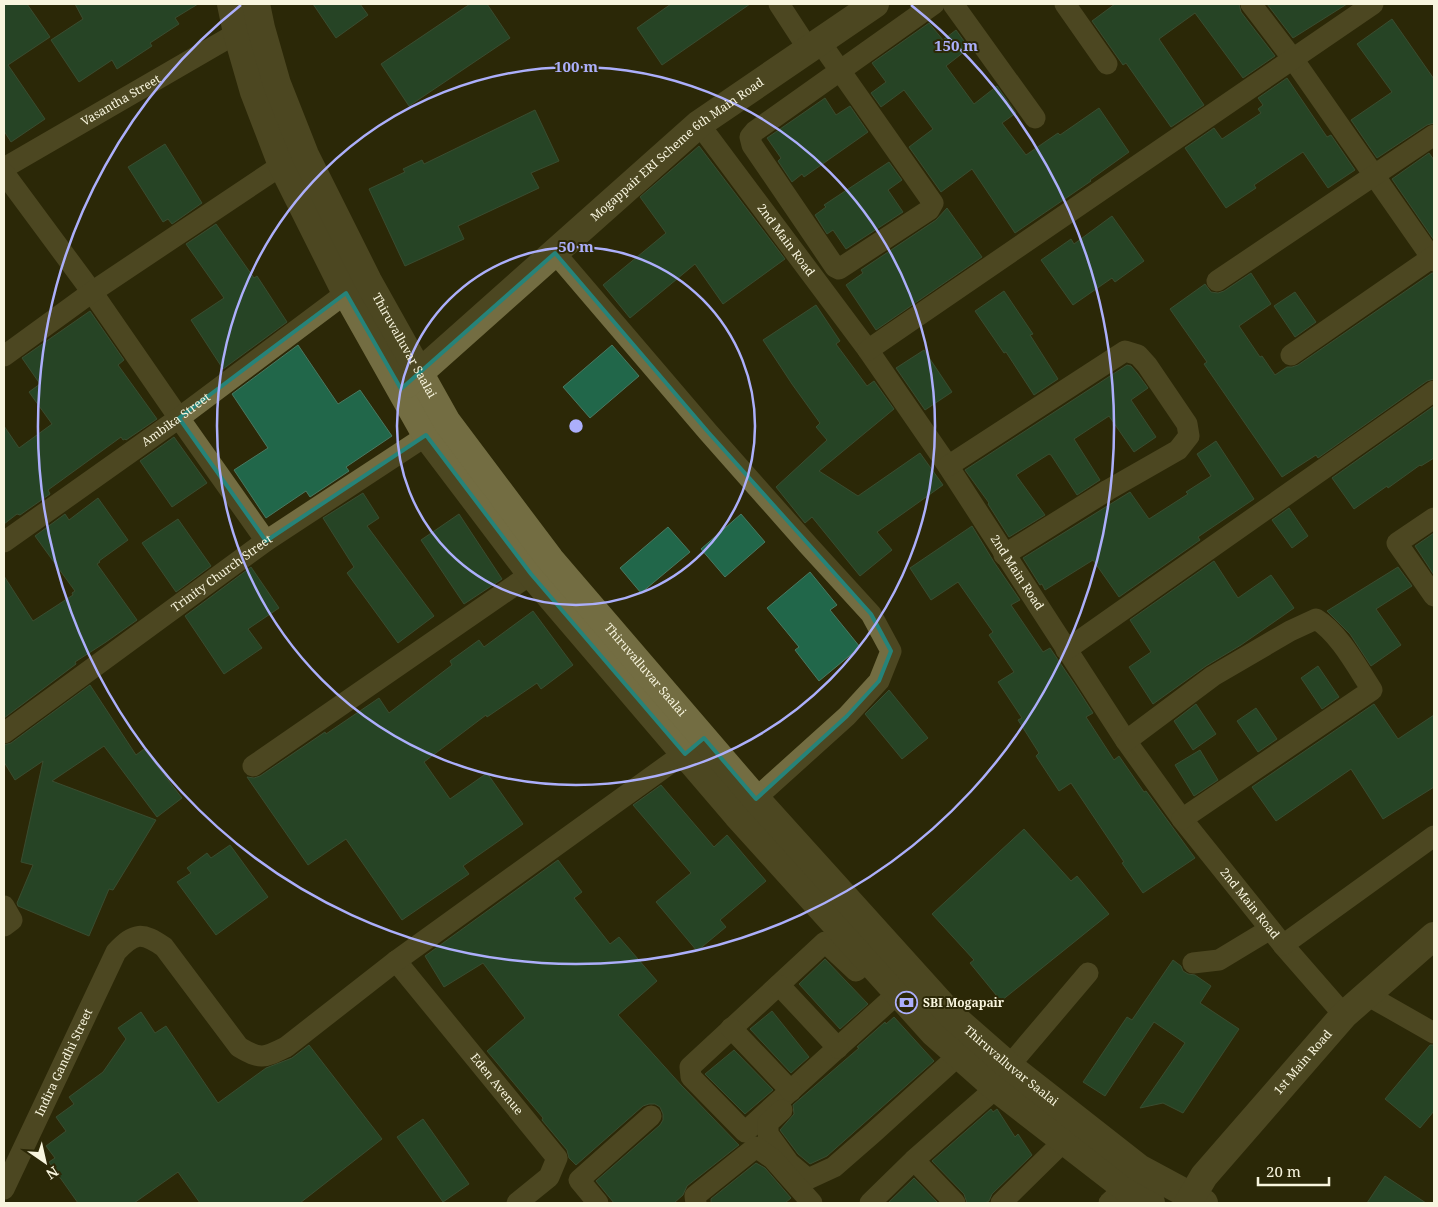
<svg xmlns="http://www.w3.org/2000/svg" width="1438" height="1207" font-family="'Noto Serif',serif">
  <style>
    .building { fill: #21674a; stroke: #4a7861 }
    .lines { fill: none; stroke-linecap: round; stroke-linejoin: round }
    .street { stroke: #736d42; stroke-width: 21 }
    .secondary { stroke: #736d42; stroke-width: 28 }
    .marked { fill: none; stroke: #268379; stroke-width: 4; stroke-linejoin: round }
    .ring { fill: none; stroke: #acaffb; stroke-width: 2.5 }
    .labels { text-anchor: middle; stroke-width: 4; stroke-linejoin: round; paint-order: stroke }
    .street-label { font-size: 12px; fill: #f8f5de; stroke: #2c2807 }
    .poi-label { font-size: 12px; font-weight: bold; fill: #f8f5de; stroke: #2c2807; text-anchor: start }
    .centre { fill: #acaffb; stroke: #2c2807; stroke-width: 2.5 }
    .ring-label { font-size: 15px; text-anchor: middle; font-weight: bold; fill: #acaffb; stroke: #2c2807; stroke-width: 4; stroke-linejoin: round; paint-order: stroke }
  </style>
  <rect width="100%" height="100%" fill="#2c2807"/>
  <g class="building">
    <polygon points="4,4 27,4 50,37 8,65 45,119 11,142 4,131"/>
    <polygon points="75,4 198,4 175,18 179,24 150,43 152,46 117,69 112,60 79,82 51,40 83,19"/>
    <polygon points="313,4 360,4 368,15 336,38"/>
    <polygon points="470,4 487,4 510,38 409,106 381,64"/>
    <polygon points="671,4 750,4 662,65 637,28"/>
    <polygon points="1115,4 1239,4 1241,12 1275,56 1243,78 1195,13 1159,39 1204,105 1171,127 1126,63 1123,65 1092,21"/>
    <polygon points="1267,4 1347,4 1293,38"/>
    <polygon points="1392,19 1434,79 1434,123 1427,125 1377,158 1351,120 1392,92 1357,44"/>
    <polygon points="929,23 943,40 956,30 969,48 946,66 974,104 997,86 1016,113 1002,123 1026,155 1058,133 1060,135 1099,108 1129,152 1090,180 1091,181 1015,233 972,169 941,192 909,147 933,129 904,90 881,107 871,93 886,82 872,63"/>
    <polygon points="1287,78 1327,137 1331,135 1355,170 1328,188 1303,152 1254,185 1256,188 1226,208 1185,148 1214,128 1222,139 1261,113 1258,109 1263,105 1258,98"/>
    <polygon points="825,98 836,115 850,106 868,132 804,177 802,174 792,182 778,161 781,158 767,138"/>
    <polygon points="535,110 559,161 531,173 539,188 458,226 464,239 405,266 369,189 405,172 403,169 422,160 424,164"/>
    <polygon points="165,144 202,203 172,224 168,219 163,222 128,167"/>
    <polygon points="699,146 785,259 723,304 695,264 630,318 603,285 666,233 640,197"/>
    <polygon points="1429,153 1434,160 1434,240 1392,179"/>
    <polygon points="889,162 902,180 888,190 903,212 846,249 833,230 827,234 815,215 826,207 824,205"/>
    <polygon points="947,208 982,257 876,330 846,285 863,273 861,270 936,220"/>
    <polygon points="1112,216 1144,261 1115,282 1112,278 1073,305 1041,260 1071,239 1074,244"/>
    <polygon points="216,224 254,278 257,276 287,322 223,369 191,320 224,298 186,244"/>
    <polygon points="1251,273 1271,304 1239,326 1260,357 1262,356 1275,375 1287,367 1292,367 1298,365 1432,273 1434,273 1434,379 1427,381 1318,458 1316,455 1282,477 1204,364 1207,362 1170,309 1205,284 1211,292 1218,293 1224,291"/>
    <polygon points="1004,291 1033,334 1030,335 1058,379 1034,395 1006,352 1004,353 975,311"/>
    <polygon points="1295,292 1316,322 1295,337 1274,306"/>
    <polygon points="816,305 840,341 836,344 867,386 874,381 894,409 819,471 858,496 920,453 943,485 877,532 892,550 860,576 812,517 805,523 776,487 827,440 816,427 820,423 792,384 763,340"/>
    <polygon points="90,311 124,360 118,365 157,419 126,440 125,439 123,440 121,437 48,490 50,494 20,515 17,514 4,524 4,426 19,448 52,424 29,392 40,384 22,358"/>
    <polygon points="298,345 338,404 360,390 392,436 346,467 349,471 310,497 306,491 266,518 234,470 268,448 232,394"/>
    <polygon points="612,345 639,376 590,418 563,387"/>
    <polygon points="924,350 952,392 925,410 896,368"/>
    <polygon points="1127,365 1131,366 1137,373 1148,388 1131,400 1156,437 1134,452 1109,416 1074,439 1100,480 1077,495 1051,455 1049,454 1016,475 1045,515 1009,537 988,504 989,503 965,470"/>
    <polygon points="1434,406 1434,458 1421,466 1420,465 1388,488 1387,486 1354,509 1332,478"/>
    <polygon points="174,437 207,483 172,507 140,461"/>
    <polygon points="1216,441 1254,499 1198,537 1200,540 1119,597 1093,560 1045,590 1042,584 1040,585 1023,558 1130,492 1149,519 1188,494 1186,492 1211,476 1197,454"/>
    <polygon points="363,493 379,518 367,526 434,616 398,643 347,573 354,567 323,518"/>
    <polygon points="98,498 128,540 99,561 100,562 97,564 137,620 106,642 75,662 76,664 4,718 4,576 33,621 73,595 72,593 75,591 35,536 65,514 69,520"/>
    <polygon points="1289,508 1308,536 1292,548 1272,520"/>
    <polygon points="459,514 502,579 464,604 421,540"/>
    <polygon points="741,514 765,542 725,577 701,549"/>
    <polygon points="178,519 211,566 176,592 142,543"/>
    <polygon points="972,526 994,562 1020,600 1011,605 1043,652 1050,648 1075,685 1093,713 1086,717 1114,760 1119,756 1144,792 1146,791 1195,858 1143,893 1122,863 1124,862 1071,783 1059,791 1036,756 1039,753 1018,720 1022,718 998,682 1014,672 989,635 993,632 958,582 931,600 910,568"/>
    <polygon points="668,527 690,552 641,593 620,568"/>
    <polygon points="1434,533 1434,575 1415,546"/>
    <polygon points="1214,561 1238,598 1271,575 1294,608 1241,645 1206,666 1153,704 1129,667 1151,652 1130,620"/>
    <polygon points="251,567 279,608 248,629 262,648 224,674 185,616"/>
    <polygon points="1398,567 1412,586 1376,609 1401,645 1371,666 1350,634 1327,611"/>
    <polygon points="810,572 837,605 830,610 860,647 819,681 795,650 799,647 767,608"/>
    <polygon points="533,611 573,665 541,689 537,683 487,717 486,715 424,762 450,799 487,773 523,824 463,866 469,874 402,920 346,839 308,865 247,777 254,778 260,776 325,732 326,734 379,698 389,713 452,665 450,661 479,640 484,647"/>
    <polygon points="1318,666 1339,697 1322,709 1301,678"/>
    <polygon points="90,685 136,755 144,749 182,798 157,817 104,746 52,781 156,820 113,890 109,889 89,936 18,906 17,903 33,865 21,862 43,761 15,780 4,762 4,745 11,743"/>
    <polygon points="889,690 928,738 902,759 865,714"/>
    <polygon points="1196,704 1216,734 1193,750 1174,721"/>
    <polygon points="1374,704 1398,739 1434,715 1434,787 1383,819 1351,769 1276,821 1252,787"/>
    <polygon points="1256,708 1277,739 1258,752 1237,721"/>
    <polygon points="1200,750 1218,780 1194,796 1175,765"/>
    <polygon points="661,785 714,847 727,835 766,881 720,920 726,927 697,951 656,902 691,873 633,805"/>
    <polygon points="1024,829 1071,881 1077,876 1109,914 1001,1001 970,963 974,960 932,914"/>
    <polygon points="230,845 268,897 216,935 177,882 191,873 187,868 207,853 211,858"/>
    <polygon points="558,860 582,892 574,898 610,944 619,937 657,981 618,1015 682,1086 739,1145 687,1186 683,1195 674,1203 614,1203 596,1181 660,1125 663,1120 663,1114 660,1107 655,1104 649,1104 643,1106 576,1165 569,1158 567,1150 542,1120 543,1118 487,1051 525,1018 483,963 444,987 425,956"/>
    <polygon points="825,959 868,1004 840,1029 799,984"/>
    <polygon points="1173,960 1181,966 1183,971 1188,974 1195,975 1211,986 1200,1003 1239,1029 1183,1113 1163,1103 1140,1108 1185,1043 1154,1022 1105,1096 1083,1082 1127,1017 1132,1020"/>
    <polygon points="772,1011 809,1057 791,1073 750,1029"/>
    <polygon points="141,1012 155,1033 166,1026 218,1103 266,1068 292,1058 309,1045 382,1139 300,1203 200,1203 178,1172 134,1203 78,1203 49,1162 55,1158 46,1146 66,1131 56,1117 74,1104 69,1097 103,1072 126,1039 118,1028"/>
    <polygon points="894,1017 934,1061 827,1156 810,1164 798,1154 780,1130 794,1114 793,1105 859,1048 857,1047 885,1022 886,1024"/>
    <polygon points="1430,1045 1434,1045 1434,1111 1420,1128 1385,1099"/>
    <polygon points="734,1050 773,1090 745,1114 705,1074"/>
    <polygon points="991,1109 993,1112 997,1109 1015,1137 1018,1134 1032,1155 992,1194 989,1201 985,1203 967,1203 964,1194 932,1161"/>
    <polygon points="423,1119 469,1184 443,1202 397,1137"/>
    <polygon points="756,1163 765,1168 791,1198 785,1203 711,1203 711,1199"/>
    <polygon points="1385,1176 1426,1203 1367,1203"/>
    <polygon points="914,1178 938,1203 888,1203"/>
  </g>
  <g class="lines">
    <g class="street">
      <polyline points="779,4 809,50"/>
      <polyline points="953,4 1035,118"/>
      <polyline points="1065,4 1107,64"/>
      <polyline points="1251,4 1293,59 1434,261"/>
      <polyline points="820,42 933,203 929,210 839,269 835,267 752,145 750,137 755,131 934,4"/>
      <path id="s1" d="M699,124l169,226 80,116 178,275 56,78 101,126 61,70"/>
      <path id="s2" d="M4,168l233,-135"/>
      <polyline points="4,173 92,292 179,418 266,541"/>
      <polyline points="555,253 708,432 808,545 871,614 891,651 879,681 847,716 745,808"/>
      <polyline points="1217,281 1434,135"/>
      <polyline points="868,350 1373,4"/>
      <polyline points="1291,355 1434,256"/>
      <polyline points="4,356 92,292 282,165"/>
      <polyline points="948,466 1125,351 1138,355 1147,365 1187,424 1189,436 1178,450 1108,490 1004,555"/>
      <polyline points="1434,518 1397,543 1434,596"/>
      <path id="s3" d="M4,542l175,-124 167,-125"/>
      <polyline points="1066,650 1434,391"/>
      <path id="s4" d="M4,733l262,-192 172,-113"/>
      <path d="M1126,741l87,-65 77,-45 26,-12c23,14 41,48 56,71l-190,129"/>
      <polyline points="253,766 531,574"/>
      <polyline points="4,906 12,920 4,926"/>
      <polyline points="1283,945 1434,836"/>
      <polyline points="869,960 856,971 825,942 690,1067 691,1077 745,1132 898,993"/>
      <path id="s5" d="M396,961l161,197 -8,19 -32,26"/>
      <polyline points="1193,963 1219,960 1262,934 1271,930"/>
      <polyline points="779,985 838,1048"/>
      <polyline points="1367,995 1434,1033"/>
      <polyline points="731,1028 791,1091"/>
      <polyline points="1009,1066 1088,973"/>
      <polyline points="782,1110 768,1123 768,1134 789,1163 808,1179 834,1167 873,1133 959,1055"/>
      <polyline points="914,1160 955,1203"/>
      <path id="s6" d="M4,1189l112,-237c19,-20 26,-20 48,-5l75,100c22,13 25,11 47,0l110,-86 301,-217"/>
      <polyline points="598,1203 579,1180 651,1116"/>
      <polyline points="696,1203 695,1196 756,1147 773,1159 812,1203"/>
      <polyline points="870,1203 914,1160 996,1088"/>
      <polyline points="1001,1203 1064,1141"/>
      <polyline points="1109,1203 1125,1188"/>
    </g>
    <g class="secondary">
      <polyline points="231,4 237,33 254,92 282,165 346,293 426,435 531,574 737,815 934,1033 996,1088 1125,1188 1151,1203"/>
      <path id="s7" d="M256,4l5,24 16,56 28,71 63,126 79,141 103,137 206,240 196,217 57,50 130,102 65,35"/>
      <path id="s8" d="M407,384l292,-260 176,-120"/>
      <path id="s9" d="M1188,1203l16,-27 140,-161 90,-79"/>
    </g>
  </g>
  <path d="M0 0H1438V1207H0ZM555,253l153,179 163,182 20,37 -12,30 -32,35 -91,83 -52,-61 -19,16 -154,-180 -105,-139 -160,106 -87,-123 167,-125 55,96z" fill="#2c2807" fill-opacity=".55" fill-rule="evenodd"/>
  <path class="marked" d="M555,253l153,179 163,182 20,37 -12,30 -32,35 -91,83 -52,-61 -19,16 -154,-180 -105,-139 -160,106 -87,-123 167,-125 55,96z"/>
  <g class="ring">
    <circle cx="576" cy="426" r="179"/>
    <circle cx="576" cy="426" r="359"/>
    <path d="M911 5A538 538 0 1 1 241 5"/>
  </g>
  <defs>
    <symbol id="bank-ring" viewBox="-11 -11 22 22"><circle r="9.5" fill="#2c2807" stroke="#acaffb" stroke-width="1.5"/><path d="M-6-4H6V4H-6ZM0-2.3a2.3 2.3 0 1 0 0 4.6a2.3 2.3 0 1 0 0-4.6Z" fill="#acaffb"/></symbol>
  </defs>
  <g fill-rule="evenodd">
    <use href="#bank-ring" x="894" y="990" width="25" height="25"/>
  </g>
  <g class="labels">
    <g class="street-label">
      <text dy="4" stroke="none"><textPath href="#s2" startOffset="135">Vasantha Street</textPath></text>
      <text dy="4" stroke="none"><textPath href="#s8" startOffset="358">Mogappair ERI Scheme 6th Main Road</textPath></text>
      <text dy="4" stroke="none"><textPath href="#s1" startOffset="145">2nd Main Road</textPath></text>
      <text dy="4" stroke="none"><textPath href="#s7" startOffset="374">Thiruvalluvar Saalai</textPath></text>
      <text dy="4" stroke="none"><textPath href="#s3" startOffset="211">Ambika Street</textPath></text>
      <text dy="4" stroke="none"><textPath href="#s4" startOffset="270">Trinity Church Street</textPath></text>
      <text dy="4" stroke="none"><textPath href="#s1" startOffset="550">2nd Main Road</textPath></text>
      <text dy="4" stroke="none"><textPath href="#s7" startOffset="779">Thiruvalluvar Saalai</textPath></text>
      <text dy="4" stroke="none"><textPath href="#s1" startOffset="955">2nd Main Road</textPath></text>
      <text dy="4" stroke="none"><textPath href="#s9" startOffset="182">1st Main Road</textPath></text>
      <text dy="4" stroke="none"><textPath href="#s6" startOffset="140">Indira Gandhi Street</textPath></text>
      <text dy="4" stroke="none"><textPath href="#s7" startOffset="1319">Thiruvalluvar Saalai</textPath></text>
      <text dy="4" stroke="none"><textPath href="#s5" startOffset="159">Eden Avenue</textPath></text>
    </g>
    <g class="poi-label">
      <text x="923" y="1007">SBI Mogapair</text>
    </g>
  </g>
  <circle cx="576" cy="426" r="8" class="centre"/>
  <g class="ring-label">
    <text x="956" y="51">150 m</text>
    <text x="576" y="72">100 m</text>
    <text x="576" y="252">50 m</text>
  </g>
  <rect width="1438" height="1207" fill="none" stroke="#f8f5de" stroke-width="10"/>
  <g transform="translate(45 1162) rotate(146)" stroke="#2c2807" stroke-width="4" paint-order="stroke">
  <path d="M0-4L9 19L0 12L-9 19Z" fill="#f8f5de"/>
  <text y="-8" font-size="14" font-weight="bold" text-anchor="middle" fill="#f8f5de">N</text>
  </g>
  <path d="M1258 1177v8h71v-8" fill="none" stroke="#f8f5de" stroke-width="2.5"/>
  <text x="1266" y="1177" font-size="15" fill="#f8f5de" stroke="#2c2807" stroke-width="4" paint-order="stroke">20 m</text>
</svg>
